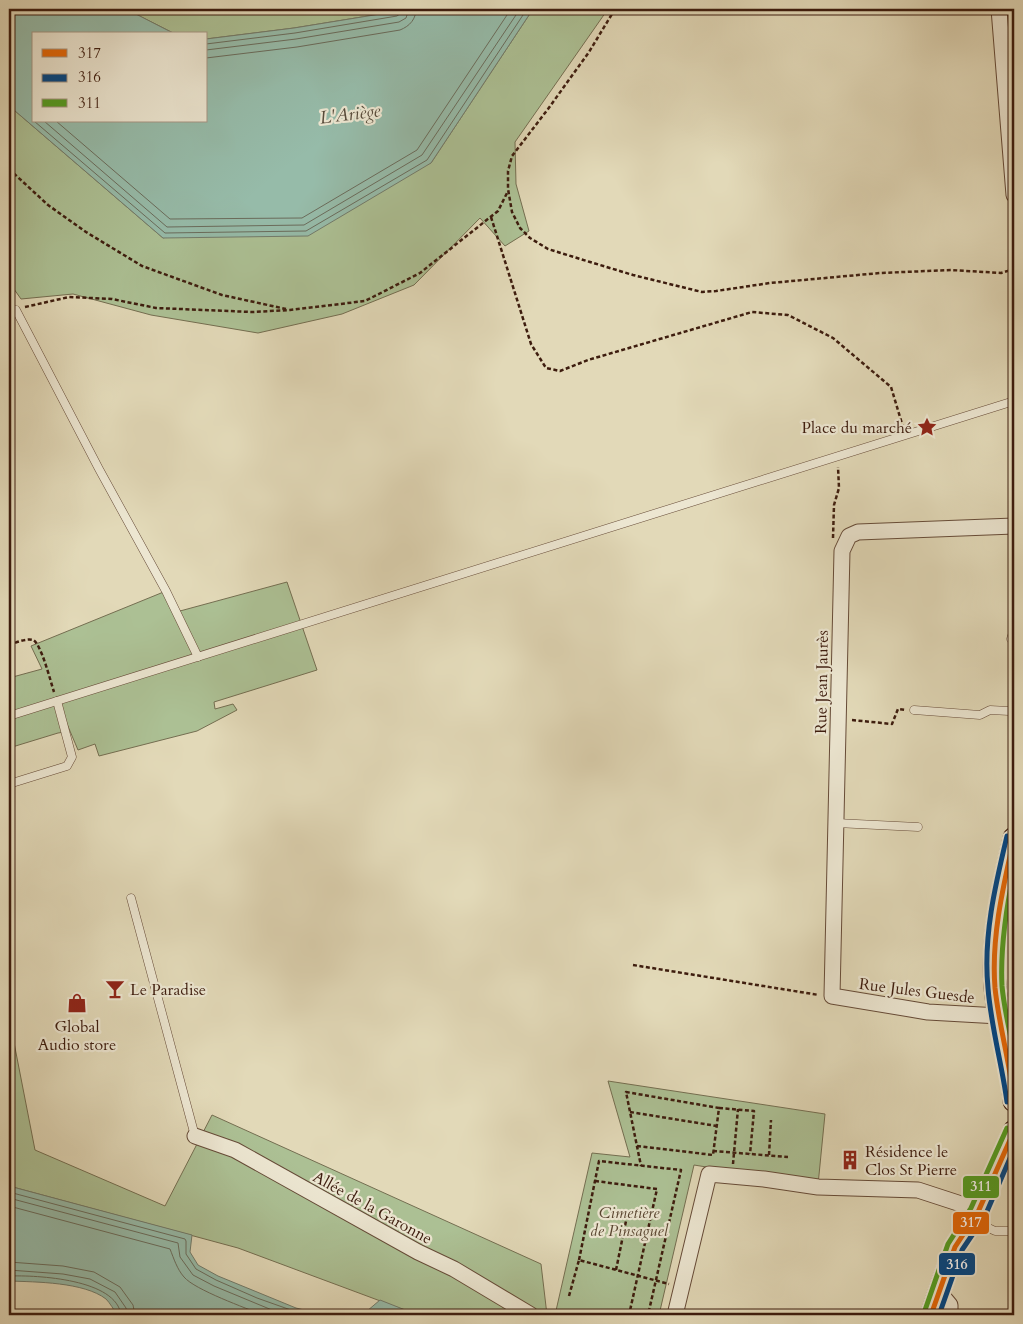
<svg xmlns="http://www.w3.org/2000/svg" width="1023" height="1324" font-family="Cardo,serif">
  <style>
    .green { fill: #acc094; stroke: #746e51 }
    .water { fill: #96bba9; stroke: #727b6b }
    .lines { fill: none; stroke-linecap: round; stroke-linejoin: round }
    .shore { stroke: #6a6c5c; stroke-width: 1 }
    .lane-casing { stroke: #664b38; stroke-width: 9 }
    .street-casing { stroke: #664b38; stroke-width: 17 }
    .secondary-casing { stroke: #3d1c0e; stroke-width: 23 }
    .path { stroke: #3d1c0e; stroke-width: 2.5; stroke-dasharray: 4 2.5; stroke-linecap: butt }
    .lane { stroke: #ece6d1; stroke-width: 8 }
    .street { stroke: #ece6d1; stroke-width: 15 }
    .secondary { stroke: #ece6d1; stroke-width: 21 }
    .bus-1-casing { stroke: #ece6d1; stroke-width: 9 }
    .bus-2-casing { stroke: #ece6d1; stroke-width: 9 }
    .bus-3-casing { stroke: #ece6d1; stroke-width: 9 }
    .bus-1 { stroke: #e46809; stroke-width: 5 }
    .bus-2 { stroke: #004687; stroke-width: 5 }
    .bus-3 { stroke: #559e23; stroke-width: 5 }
    .labels { text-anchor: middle; stroke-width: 4.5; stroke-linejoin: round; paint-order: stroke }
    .poi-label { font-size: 16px; fill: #3d1c0e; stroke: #ece6d1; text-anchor: start }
    .street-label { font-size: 16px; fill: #3d1c0e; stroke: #ece6d1 }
    .park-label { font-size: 16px; font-style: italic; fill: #594530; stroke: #ece6d1 }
    .water-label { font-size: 18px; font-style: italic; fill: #584c3c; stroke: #ece6d1 }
    .line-badge { stroke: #ece6d1; stroke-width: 2 }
    .badge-label { font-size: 14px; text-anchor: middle; font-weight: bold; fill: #fff }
  </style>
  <rect width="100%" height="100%" fill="#e2d9b8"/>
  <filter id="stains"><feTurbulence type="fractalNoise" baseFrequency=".004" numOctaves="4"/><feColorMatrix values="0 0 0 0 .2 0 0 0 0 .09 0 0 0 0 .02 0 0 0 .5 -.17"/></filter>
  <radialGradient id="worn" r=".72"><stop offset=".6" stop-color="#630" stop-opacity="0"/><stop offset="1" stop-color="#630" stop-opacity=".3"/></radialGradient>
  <g class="green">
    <polygon points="126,9 411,9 294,28 206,39 206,34 175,34"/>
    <polygon points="533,9 608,9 515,142 516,184 529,231 505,246 480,218 414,285 342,314 258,333 151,315 73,294 21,299 9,282 9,103 14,110 163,238 431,163"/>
    <polygon points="287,582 317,670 214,702 215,709 233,704 237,710 197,731 99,756 95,744 78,750 59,705 65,732 58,733 9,748 9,678 42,669 31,646 166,591 180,611"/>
    <polygon points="9,1017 35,1150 165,1206 212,1115 541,1264 547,1315 418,1315 238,1248 9,1186"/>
    <polygon points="608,1081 825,1114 818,1185 694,1165 659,1315 555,1315 592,1153 630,1157"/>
  </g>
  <g class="water">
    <polygon points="9,9 126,9 175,34 34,34 34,121 206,121 206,39 294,28 411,9 533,9 431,163 308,236 163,238 14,110 9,103"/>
    <path d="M9,1186l183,49 -2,17 8,13 20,11 78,32 28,7 25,-4h18l13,-11 38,15h-301c-3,-5 -7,-12 -11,-16 -22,-17 -70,-17 -97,-18z"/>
  </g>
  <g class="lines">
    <g class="shore">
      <polyline points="206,44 295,33 397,16 401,13 402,9"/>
      <polyline points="206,50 296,39 399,22 406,18 409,9"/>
      <path d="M206,58l91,-11 103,-17c10,-4 16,-11 16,-21"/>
      <polyline points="34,121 165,233 306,231 427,160 527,9"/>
      <polyline points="44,121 167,227 304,225 422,155 520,9"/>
      <polyline points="56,121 170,219 302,218 417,150 511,9"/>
      <polyline points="9,1192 185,1239 186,1241 186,1254 196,1269 216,1280 257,1298 305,1315"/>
      <polyline points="9,1198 178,1243 180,1257 193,1275 214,1286 284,1315"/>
      <path d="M9,1206l161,43c4,10 7,20 14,28 11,13 62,31 79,38"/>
      <polyline points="9,1262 63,1266 94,1272 120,1287 133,1305 135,1315"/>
      <polyline points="9,1270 63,1274 90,1279 115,1292 126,1308 127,1315"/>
      <path d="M9,1276c28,-1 108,3 112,39"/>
    </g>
    <defs>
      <g id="lane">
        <polyline points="16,310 99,469 166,591 198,657"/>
        <polyline points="1011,639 1014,630"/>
        <polyline points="914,710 980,715 990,710 1009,711"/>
        <polyline points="9,716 1014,401"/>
        <polyline points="9,784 67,766 72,757 57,701"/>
        <polyline points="836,823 918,827"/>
        <polyline points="131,898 195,1136"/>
        <polyline points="974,1221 995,1231 1014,1231"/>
      </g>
      <g id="street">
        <polyline points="999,9 1014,195"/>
        <polyline points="999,1016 928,1012 832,996 842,551 849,536 858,532 1014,526"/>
        <polyline points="195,1136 235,1150 418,1252 454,1269 531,1315"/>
        <polyline points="938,1296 945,1299 950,1305 950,1315"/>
        <polyline points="675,1315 709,1174 764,1179 818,1187 918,1190 964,1205 978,1212"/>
      </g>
      <g id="secondary">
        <path d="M1014,838c-11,49 -23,98 -19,149 3,38 16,75 19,114"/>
        <polyline points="931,1315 955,1247 978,1212 1014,1131"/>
      </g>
    </defs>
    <use href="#lane" class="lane-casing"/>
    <use href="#street" class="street-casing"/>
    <use href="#secondary" class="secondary-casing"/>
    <g class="path">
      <polyline points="615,9 589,52 548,109 512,156 508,171 508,189 512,212 520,228 530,238 548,249 590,262 633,275 702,292 716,291 770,283 880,273 951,270 1001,273 1014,269"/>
      <polyline points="9,169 48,205 86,232 142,266 222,295 286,309"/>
      <polyline points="491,217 531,344 546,368 560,371 588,360 752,312 788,315 833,338 891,387 903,427"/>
      <polyline points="25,307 69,297 112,299 156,308 252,312 290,310 365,301 420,273 498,211 508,191"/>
      <polyline points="833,538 834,505 839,488 838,467"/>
      <path d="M9,645c6,-2 17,-7 24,-5 8,3 18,43 21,52"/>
      <polyline points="852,720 892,724 898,709 906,710"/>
      <polyline points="633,965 819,995"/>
      <polyline points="719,1108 754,1111 750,1154"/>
      <polyline points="630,1112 717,1126"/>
      <polyline points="637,1146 713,1155 719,1108 626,1092 641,1166"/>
      <polyline points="713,1151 788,1157"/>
      <polyline points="769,1155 771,1120"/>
      <polyline points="733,1164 738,1109"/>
      <polyline points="595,1181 657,1189 629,1315"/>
      <polyline points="579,1260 599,1161 681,1170 648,1315"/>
      <polyline points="616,1270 626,1221"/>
      <polyline points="569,1296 579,1260 669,1284"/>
    </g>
    <use href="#lane" class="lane"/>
    <use href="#street" class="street"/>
    <use href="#secondary" class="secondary"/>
    <defs>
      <g id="bus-1">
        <path d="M1014,838c-11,49 -23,100 -19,150 4,38 15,75 19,113"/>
        <polyline points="931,1315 955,1247 978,1212 1014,1131"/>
      </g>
      <g id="bus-2">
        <path d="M1007,1102c-5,-38 -16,-75 -19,-114 -5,-51 7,-102 19,-152"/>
        <polyline points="939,1315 962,1250 985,1216 1014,1149"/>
      </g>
      <g id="bus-3">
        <path d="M1014,871c-8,38 -14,76 -12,115 2,23 8,45 12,68"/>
        <polyline points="924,1313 948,1244 971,1208 1007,1128"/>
      </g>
    </defs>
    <use href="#bus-1" class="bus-1-casing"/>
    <use href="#bus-2" class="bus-2-casing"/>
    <use href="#bus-3" class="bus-3-casing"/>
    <use href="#bus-1" class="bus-1"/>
    <use href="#bus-2" class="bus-2"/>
    <use href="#bus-3" class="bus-3"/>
  </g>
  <defs>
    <symbol id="sight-bare" viewBox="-9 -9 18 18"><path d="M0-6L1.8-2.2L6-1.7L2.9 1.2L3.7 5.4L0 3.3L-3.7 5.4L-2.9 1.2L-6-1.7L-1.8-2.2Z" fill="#8f2418" stroke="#ece6d1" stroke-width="2.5" paint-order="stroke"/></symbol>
    <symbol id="bar-bare" viewBox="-9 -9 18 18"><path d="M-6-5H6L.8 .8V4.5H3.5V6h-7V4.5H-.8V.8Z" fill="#8f2418" stroke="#ece6d1" stroke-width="2.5" paint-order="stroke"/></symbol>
    <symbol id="shop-bare" viewBox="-9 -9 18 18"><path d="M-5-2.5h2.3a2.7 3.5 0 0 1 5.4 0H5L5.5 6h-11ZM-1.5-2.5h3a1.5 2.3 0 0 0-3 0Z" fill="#8f2418" stroke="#ece6d1" stroke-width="2.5" paint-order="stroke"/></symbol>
    <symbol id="building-bare" viewBox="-9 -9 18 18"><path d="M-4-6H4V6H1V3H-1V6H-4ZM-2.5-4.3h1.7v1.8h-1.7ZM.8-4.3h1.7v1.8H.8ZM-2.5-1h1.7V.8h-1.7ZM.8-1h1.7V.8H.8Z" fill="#8f2418" stroke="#ece6d1" stroke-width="2.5" paint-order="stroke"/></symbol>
  </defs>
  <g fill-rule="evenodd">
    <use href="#sight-bare" x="913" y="413" width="28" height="28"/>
    <use href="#bar-bare" x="101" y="975" width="28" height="28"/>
    <use href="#shop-bare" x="63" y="989" width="28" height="28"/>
    <use href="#building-bare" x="836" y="1146" width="28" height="28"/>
  </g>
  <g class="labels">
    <g class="poi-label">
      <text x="912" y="433" text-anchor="end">Place du marché</text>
      <text x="130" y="995">Le Paradise</text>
      <text x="77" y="1032" text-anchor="middle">Global<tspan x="77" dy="18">Audio store</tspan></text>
      <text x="865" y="1157">Résidence le<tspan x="865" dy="18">Clos St Pierre</tspan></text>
    </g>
    <g class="street-label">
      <text transform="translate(821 682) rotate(-89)" y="6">Rue Jean Jaurès</text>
      <text transform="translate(917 990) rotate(7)" y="6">Rue Jules Guesde</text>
      <text transform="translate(373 1207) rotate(29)" y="6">Allée de la Garonne</text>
    </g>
    <g class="park-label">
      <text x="629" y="1218">Cimetière<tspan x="629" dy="18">de Pinsaguel</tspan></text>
    </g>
    <g class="water-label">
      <text transform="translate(350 114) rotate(-7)" y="6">L'Ariège</text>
    </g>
  </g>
  <g class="line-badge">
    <rect x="962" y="1175" width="38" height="24" rx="5" fill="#559e23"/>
    <rect x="952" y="1211" width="38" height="24" rx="5" fill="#e46809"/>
    <rect x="938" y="1252" width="38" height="24" rx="5" fill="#004687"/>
  </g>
  <g class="badge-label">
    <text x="981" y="1191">311</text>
    <text x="971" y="1227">317</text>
    <text x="957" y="1269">316</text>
  </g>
  <rect width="1023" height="1324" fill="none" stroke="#e2d9b8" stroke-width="30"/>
  <rect x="10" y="10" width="1003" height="1304" fill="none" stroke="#3d1c0e" stroke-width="2.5"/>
  <rect x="15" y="15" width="993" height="1294" fill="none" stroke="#3d1c0e"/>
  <rect x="32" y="32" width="175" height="90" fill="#ece6d1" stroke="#a69583"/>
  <rect x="42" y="49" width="25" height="8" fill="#e46809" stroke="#a69583"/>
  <text x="78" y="58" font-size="15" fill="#3d1c0e">317</text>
  <rect x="42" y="74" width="25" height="8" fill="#004687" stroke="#a69583"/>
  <text x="78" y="82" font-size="15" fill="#3d1c0e">316</text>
  <rect x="42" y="99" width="25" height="8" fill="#559e23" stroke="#a69583"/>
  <text x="78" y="108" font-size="15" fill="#3d1c0e">311</text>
  <rect width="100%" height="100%" filter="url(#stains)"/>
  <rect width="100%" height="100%" fill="url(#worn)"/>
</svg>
